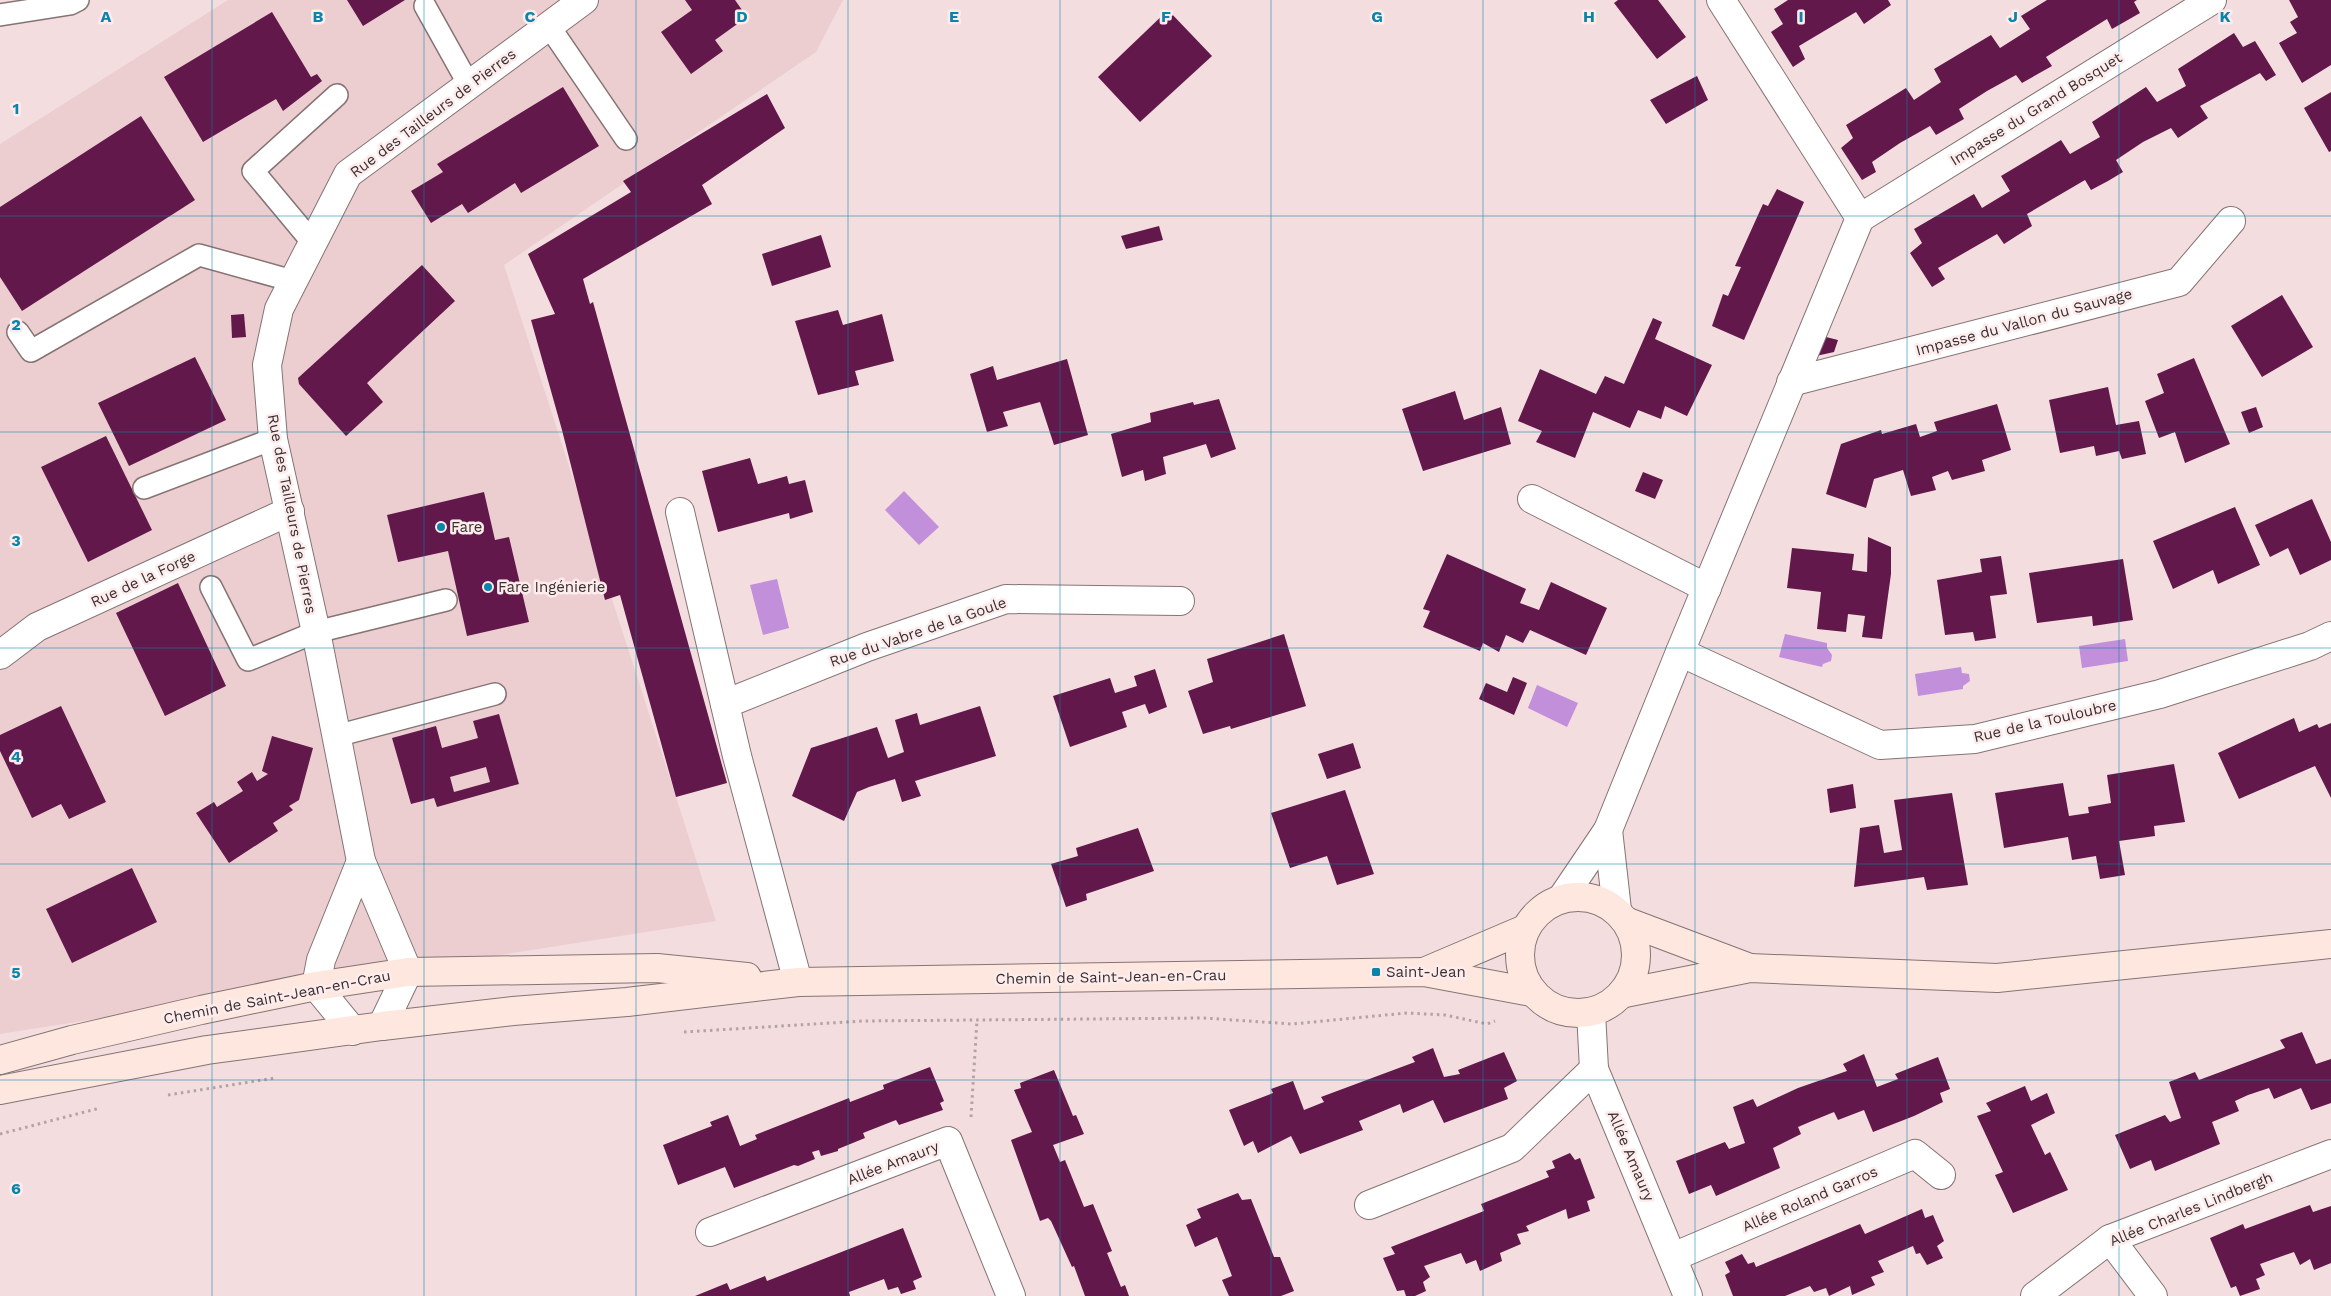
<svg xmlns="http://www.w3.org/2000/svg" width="2331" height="1296" font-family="'Work Sans',sans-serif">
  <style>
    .built { fill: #ecced1 }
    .water { fill: #c28fdb }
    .building { fill: #62184b; fill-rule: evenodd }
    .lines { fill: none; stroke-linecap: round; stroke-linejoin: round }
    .lane-casing { stroke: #867374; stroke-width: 24 }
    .street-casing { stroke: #867374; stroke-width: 30 }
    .secondary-casing { stroke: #867374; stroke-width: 30 }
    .path { stroke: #b4a2a4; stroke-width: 3; stroke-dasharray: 2.5 4; stroke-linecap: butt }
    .lane { stroke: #fff; stroke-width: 21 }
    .street { stroke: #fff; stroke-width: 28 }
    .secondary { stroke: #fee7df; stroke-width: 28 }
    .grid { fill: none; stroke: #0a84a9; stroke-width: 1; stroke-opacity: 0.55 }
    .poi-dot { fill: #0a84a9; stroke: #feeced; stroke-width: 2 }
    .labels { text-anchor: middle; stroke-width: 5; stroke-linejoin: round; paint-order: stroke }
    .street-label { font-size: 15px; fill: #383031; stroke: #feeced }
    .poi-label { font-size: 15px; fill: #383031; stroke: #feeced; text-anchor: start }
    .grid-label { font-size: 16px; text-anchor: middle; font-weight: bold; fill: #0a84a9; stroke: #feeced; stroke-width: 5; stroke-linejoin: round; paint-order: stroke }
  </style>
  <rect width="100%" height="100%" fill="#f3dddf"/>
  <polygon class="built" points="228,0 843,0 816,52 504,265 716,921 0,1034 0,144"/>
  <g class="water">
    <polygon points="904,491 939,527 919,545 885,510"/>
    <polygon points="777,579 789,628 763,635 750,585"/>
    <polygon points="1785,634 1827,643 1827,648 1832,655 1831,661 1823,664 1822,667 1779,657"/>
    <polygon points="2125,639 2128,661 2082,668 2079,646"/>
    <polygon points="1961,667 1962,673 1969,674 1970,681 1963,686 1963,689 1918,696 1915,674"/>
    <polygon points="1537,685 1578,703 1567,727 1528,708"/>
  </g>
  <g class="building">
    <polygon points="347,0 405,0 363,26"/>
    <polygon points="685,0 735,0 747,17 715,40 723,51 691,74 661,32 692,10"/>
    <polygon points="1618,0 1658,0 1686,37 1657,59 1614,3"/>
    <polygon points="1788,0 1888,0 1891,5 1864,24 1856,12 1799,46 1805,59 1793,67 1771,32 1783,24 1774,9"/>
    <polygon points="2047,0 2137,0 2134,2 2140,13 2112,29 2107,19 2046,57 2052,66 2022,83 2016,75 1987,91 1959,109 1964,119 1936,135 1930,126 1900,143 1872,162 1876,172 1862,180 1841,148 1853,138 1846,125 1906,88 1914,100 1941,82 1934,69 1991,35 2000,48 2030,29 2021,16"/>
    <polygon points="2289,0 2331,0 2331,65 2302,83 2279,43 2297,33 2290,22 2298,17"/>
    <polygon points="1168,10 1212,56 1140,122 1098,77"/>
    <polygon points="272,12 311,77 317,74 322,81 283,111 276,99 203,142 164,77"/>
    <polygon points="2234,33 2243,47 2255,41 2276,75 2266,81 2260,73 2200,106 2208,118 2178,138 2171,128 2143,142 2116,160 2123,172 2108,181 2091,190 2085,180 2027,214 2032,226 2004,244 1997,234 1938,268 1945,279 1932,287 1910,253 1922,243 1914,229 1974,194 1982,208 2010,191 2001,176 2061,140 2070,154 2100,137 2092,122 2146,87 2157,102 2186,86 2178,69"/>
    <polygon points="1697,76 1708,100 1666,124 1650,100"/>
    <polygon points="563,87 599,146 521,193 515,183 468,213 462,204 431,223 411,191 443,172 437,164"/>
    <polygon points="2331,92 2331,151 2329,152 2304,108"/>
    <polygon points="767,94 785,128 702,185 712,204 583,279 590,304 593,302 727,783 676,797 620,595 605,600 562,430 531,320 555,314 528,254 631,192 623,181"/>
    <polygon points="141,116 195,200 22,311 0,277 0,207"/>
    <polygon points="1777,189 1804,202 1744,340 1712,326 1723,294 1728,296 1741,267 1735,266 1763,204 1768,206"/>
    <polygon points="1159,226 1163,240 1126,249 1121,236"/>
    <polygon points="821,235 831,267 772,286 762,254"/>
    <polygon points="422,265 455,301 367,383 383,402 346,436 299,384 298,378"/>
    <polygon points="2282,295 2313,347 2262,377 2231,326"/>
    <polygon points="838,310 843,325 882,314 894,361 855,371 859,385 818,395 795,321"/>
    <polygon points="244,314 246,337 232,338 231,315"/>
    <polygon points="1653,318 1662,322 1655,339 1712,365 1687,416 1665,406 1661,419 1638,410 1630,428 1593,412 1575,458 1536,442 1542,431 1518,421 1540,369 1596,394 1605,376 1624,384"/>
    <polygon points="1826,337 1838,340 1834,352 1816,356"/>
    <polygon points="195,357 226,420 129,466 98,403"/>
    <polygon points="2194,358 2230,444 2185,463 2175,432 2159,438 2145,401 2164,393 2157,374"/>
    <polygon points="1067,359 1088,435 1054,445 1040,402 1003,412 1008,426 987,432 970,374 993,366 997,380"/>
    <polygon points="2108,387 2116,425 2139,421 2146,454 2122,459 2119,451 2096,456 2094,446 2060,453 2049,400"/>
    <polygon points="1455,391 1464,420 1501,407 1511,444 1423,471 1402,409"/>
    <polygon points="1219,399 1236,449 1211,458 1206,444 1163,457 1166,474 1145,481 1143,470 1122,477 1111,434 1151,422 1150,413 1193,402 1194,405"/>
    <polygon points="1997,404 2011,450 1982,460 1985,471 1952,480 1948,471 1932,477 1936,490 1911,496 1903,470 1874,479 1866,508 1826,494 1841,444 1881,430 1882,434 1916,424 1920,437 1937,431 1934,422"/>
    <polygon points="2256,407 2263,427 2249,433 2241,412"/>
    <polygon points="106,436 152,530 88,562 41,467"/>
    <polygon points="750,458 758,484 787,476 789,484 805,480 813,512 790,519 789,513 718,532 702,471"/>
    <polygon points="1643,472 1663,480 1655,499 1635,491"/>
    <polygon points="484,492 495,540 509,537 529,622 467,636 448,551 398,562 387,515"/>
    <polygon points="2312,499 2331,542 2331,560 2300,575 2288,548 2270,557 2255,525"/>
    <polygon points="2235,507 2260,565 2218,584 2213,570 2173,589 2153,541"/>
    <polygon points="1868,537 1891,547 1891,574 1882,639 1862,637 1865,616 1848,614 1846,632 1817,629 1821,592 1787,588 1792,548 1854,554 1852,570 1867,572"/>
    <polygon points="1447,554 1526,589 1520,603 1539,610 1551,582 1607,608 1586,655 1530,630 1523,643 1506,635 1499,652 1483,643 1480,651 1423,627 1430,611 1423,609"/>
    <polygon points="2001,556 2007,594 1990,596 1996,638 1975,641 1973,632 1945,635 1937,580 1982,572 1980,559"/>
    <polygon points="2123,559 2133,620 2093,626 2092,616 2037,623 2029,573"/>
    <polygon points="178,583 226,686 165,716 116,613"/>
    <polygon points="1284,634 1306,706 1231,729 1230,726 1203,734 1188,691 1213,682 1207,659"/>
    <polygon points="1155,669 1167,707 1149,714 1145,704 1122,712 1127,727 1070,747 1053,696 1110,678 1115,693 1137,686 1134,676"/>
    <polygon points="1513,677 1527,683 1514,715 1479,699 1486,683 1507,692"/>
    <polygon points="61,706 106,802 69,819 61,804 32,818 0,751 0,735"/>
    <polygon points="980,706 996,756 915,781 921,796 902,802 895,779 869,787 857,792 844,821 792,796 811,748 877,727 888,758 904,752 895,720 917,713 920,725"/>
    <path d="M499,714l20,70 -82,23 -3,-9 -23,6 -19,-66 44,-12 6,22 36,-10 -5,-17zM486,767l4,15 -36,10 -4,-15z"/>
    <polygon points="2294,718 2299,732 2317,724 2319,728 2331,723 2331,798 2315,766 2239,799 2218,753"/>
    <polygon points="272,736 313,748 299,800 289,806 293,810 273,823 278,831 229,863 196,813 214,802 217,807 243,791 237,782 252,772 257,781 268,774 262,771"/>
    <polygon points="1353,743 1361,768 1327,779 1318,754"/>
    <polygon points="2174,764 2185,822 2154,826 2155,836 2119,841 2125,875 2100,879 2096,856 2072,860 2068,837 2004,848 1995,793 2063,783 2069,816 2089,813 2088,807 2111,803 2107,775"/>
    <polygon points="1853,784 1856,808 1830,813 1827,789"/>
    <polygon points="1345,790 1374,874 1337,885 1327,856 1290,868 1271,813"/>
    <polygon points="1952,793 1968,885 1927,890 1924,877 1854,887 1860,828 1879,825 1884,853 1902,850 1894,800"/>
    <polygon points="1138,828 1154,871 1086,894 1087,900 1066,907 1051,864 1078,856 1076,848"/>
    <polygon points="132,868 157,922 72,963 46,909"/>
    <polygon points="2302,1032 2316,1064 2331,1059 2331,1103 2311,1110 2301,1088 2274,1099 2269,1088 2248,1095 2235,1101 2239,1111 2212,1122 2220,1144 2155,1171 2151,1160 2130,1169 2115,1135 2165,1115 2170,1122 2181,1118 2169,1082 2195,1072 2199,1080 2285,1048 2280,1040"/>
    <polygon points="1433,1048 1444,1077 1460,1074 1458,1070 1504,1052 1517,1081 1504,1088 1508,1099 1444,1123 1433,1100 1403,1113 1400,1104 1359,1121 1363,1130 1300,1154 1291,1136 1258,1153 1253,1141 1244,1146 1229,1110 1273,1093 1271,1089 1293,1081 1304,1110 1324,1102 1321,1097 1415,1062 1412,1057"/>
    <polygon points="1864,1054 1877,1087 1898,1079 1895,1074 1938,1057 1950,1089 1940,1093 1943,1102 1914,1116 1873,1132 1864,1110 1838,1120 1834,1112 1812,1121 1798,1127 1801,1134 1773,1148 1780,1168 1716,1196 1711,1185 1689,1194 1676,1161 1725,1142 1729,1149 1745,1143 1733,1107 1753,1099 1757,1107 1798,1088 1847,1071 1843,1064"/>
    <polygon points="930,1067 944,1101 940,1103 943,1110 899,1125 896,1120 863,1133 865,1138 838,1149 838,1151 821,1156 819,1150 812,1152 815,1159 798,1166 794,1165 734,1188 725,1167 678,1185 663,1145 712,1126 710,1122 728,1115 740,1146 757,1139 755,1135 849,1098 850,1102 884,1089 883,1085"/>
    <polygon points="1054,1070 1073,1116 1076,1115 1084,1134 1053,1145 1060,1162 1065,1160 1084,1207 1093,1204 1112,1251 1107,1253 1121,1287 1125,1285 1129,1296 1085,1296 1074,1266 1072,1267 1051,1221 1048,1218 1040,1221 1011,1140 1032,1132 1014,1090 1021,1088 1020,1083"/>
    <polygon points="2025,1086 2031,1101 2047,1093 2055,1113 2031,1125 2045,1155 2050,1152 2068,1190 2013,1213 1995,1175 2003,1172 1977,1116 1991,1111 1986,1103"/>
    <polygon points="1570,1153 1575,1160 1580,1158 1595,1198 1587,1201 1590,1211 1568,1219 1566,1209 1526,1226 1529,1231 1517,1234 1521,1244 1500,1253 1502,1261 1480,1271 1476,1260 1466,1264 1461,1253 1424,1266 1430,1277 1423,1282 1426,1291 1415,1296 1406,1296 1404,1290 1397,1291 1383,1258 1395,1254 1391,1247 1484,1211 1481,1204 1549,1177 1546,1171 1555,1168 1552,1161"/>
    <polygon points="1238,1193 1242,1200 1251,1199 1274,1257 1280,1257 1294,1291 1281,1296 1229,1296 1222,1280 1232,1276 1217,1237 1195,1247 1186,1225 1201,1218 1197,1209"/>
    <polygon points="2310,1205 2313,1212 2331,1206 2331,1263 2314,1270 2310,1259 2300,1265 2294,1252 2260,1264 2265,1275 2256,1279 2260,1289 2240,1296 2236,1286 2231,1288 2210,1238 2243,1224 2245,1229"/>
    <polygon points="1922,1209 1925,1218 1933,1215 1944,1241 1937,1246 1943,1258 1927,1265 1920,1253 1916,1254 1913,1246 1878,1261 1884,1272 1871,1277 1875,1285 1852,1295 1850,1286 1829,1296 1826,1288 1814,1292 1810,1286 1785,1296 1733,1296 1725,1275 1730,1272 1725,1262 1742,1254 1748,1264 1754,1262 1756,1267 1860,1224 1865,1234"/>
    <polygon points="903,1228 922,1277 913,1281 916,1289 901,1294 898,1287 888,1290 884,1279 849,1292 850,1296 695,1296 727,1283 730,1290 765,1276 767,1281"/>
  </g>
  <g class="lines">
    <defs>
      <g id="lane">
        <polyline points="425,6 469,85"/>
        <polyline points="0,15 70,4 78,0"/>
        <polyline points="549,26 626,139"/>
        <polyline points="313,243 253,171 337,95"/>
        <polyline points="18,332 31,351 199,255 293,281"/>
        <polyline points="144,488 273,439"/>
        <polyline points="211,587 248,660 316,632 446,600"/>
        <polyline points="336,736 495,694"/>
      </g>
      <g id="street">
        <polyline points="1860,218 2212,0"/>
        <polyline points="1791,382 2179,282 2231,221"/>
        <polyline points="1532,499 1707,588"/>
        <polyline points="680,512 737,756 798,982"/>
        <polyline points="1680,652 1880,745 1975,739 2160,694 2310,646 2331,636"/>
        <polyline points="0,655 37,627 290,511"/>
        <polyline points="725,704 867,647 1006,599 1180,601"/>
        <polyline points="1608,830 1680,652 1860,218 1721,0"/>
        <polyline points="361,861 316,632 273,439 267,365 279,309 348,174 584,0"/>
        <polyline points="1562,898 1608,830 1617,910"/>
        <polyline points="1591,1012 1594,1069 1688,1296"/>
        <polyline points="353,1031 316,986 321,960 361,861 408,972 382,1026"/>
        <polyline points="1369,1205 1512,1148 1594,1069"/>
        <polyline points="710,1232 948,1141 1011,1296"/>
        <polyline points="2110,1239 2153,1296"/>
        <polyline points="1673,1257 1915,1154 1941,1175"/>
        <polyline points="2035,1296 2110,1239 2331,1154"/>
      </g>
      <g id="secondary">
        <circle cx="1578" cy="955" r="58"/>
        <polyline points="1628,922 1750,968"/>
        <polyline points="1424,972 1525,929"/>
        <polyline points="1625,993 1750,968 1997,978 2331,944"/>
        <polyline points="0,1060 72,1040 201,1010 316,986 408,972 657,968 747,977"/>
        <polyline points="0,1090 207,1050 382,1026 513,1011 627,1002 798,982 1424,972 1532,992"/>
      </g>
    </defs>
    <use href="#lane" class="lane-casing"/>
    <use href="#street" class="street-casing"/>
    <use href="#secondary" class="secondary-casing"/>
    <g class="path">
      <polyline points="684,1032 863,1021 1204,1018 1292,1024 1407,1013 1445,1015 1487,1024 1495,1021"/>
      <polyline points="168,1095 275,1078"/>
      <polyline points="971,1117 977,1020"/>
      <polyline points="0,1134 100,1108"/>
    </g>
    <use href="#lane" class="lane"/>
    <use href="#street" class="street"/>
    <use href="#secondary" class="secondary"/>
  </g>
  <path class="grid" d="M212,0v1296M424,0v1296M636,0v1296M848,0v1296M1060,0v1296M1271,0v1296M1483,0v1296M1695,0v1296M1907,0v1296M2119,0v1296M0,216h2331M0,432h2331M0,648h2331M0,864h2331M0,1080h2331"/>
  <g class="poi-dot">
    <circle cx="441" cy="527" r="5"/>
    <circle cx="488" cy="587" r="5"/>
    <rect x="1371" y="967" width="10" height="10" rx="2.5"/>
  </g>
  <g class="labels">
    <g class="street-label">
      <text transform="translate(2036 109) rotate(-32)" y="5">Impasse du Grand Bosquet</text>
      <text transform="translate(433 113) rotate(-37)" y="5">Rue des Tailleurs de Pierres</text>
      <text transform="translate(2024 322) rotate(-15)" y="5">Impasse du Vallon du Sauvage</text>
      <text transform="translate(292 514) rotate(79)" y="5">Rue des Tailleurs de Pierres</text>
      <text transform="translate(143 579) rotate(-25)" y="5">Rue de la Forge</text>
      <text transform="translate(918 632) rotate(-19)" y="5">Rue du Vabre de la Goule</text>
      <text transform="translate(2045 721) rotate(-13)" y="5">Rue de la Touloubre</text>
      <text transform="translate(1111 977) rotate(-1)" y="5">Chemin de Saint-Jean-en-Crau</text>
      <text transform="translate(277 997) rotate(-11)" y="5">Chemin de Saint-Jean-en-Crau</text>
      <text transform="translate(1631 1156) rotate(67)" y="5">Allée Amaury</text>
      <text transform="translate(893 1163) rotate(-21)" y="5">Allée Amaury</text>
      <text transform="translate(1810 1199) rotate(-23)" y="5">Allée Roland Garros</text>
      <text transform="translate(2191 1209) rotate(-22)" y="5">Allée Charles Lindbergh</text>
    </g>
    <g class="poi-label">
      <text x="451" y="532">Fare</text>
      <text x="498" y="592">Fare Ingénierie</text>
      <text x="1386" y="977">Saint-Jean</text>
    </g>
  </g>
  <g class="grid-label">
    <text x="106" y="22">A</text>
    <text x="318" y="22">B</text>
    <text x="530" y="22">C</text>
    <text x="742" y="22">D</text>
    <text x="954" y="22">E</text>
    <text x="1166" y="22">F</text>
    <text x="1377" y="22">G</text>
    <text x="1589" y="22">H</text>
    <text x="1801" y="22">I</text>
    <text x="2013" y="22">J</text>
    <text x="2225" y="22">K</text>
    <text x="16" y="114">1</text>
    <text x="16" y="330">2</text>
    <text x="16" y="546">3</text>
    <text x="16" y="762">4</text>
    <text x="16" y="978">5</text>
    <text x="16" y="1194">6</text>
  </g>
</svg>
